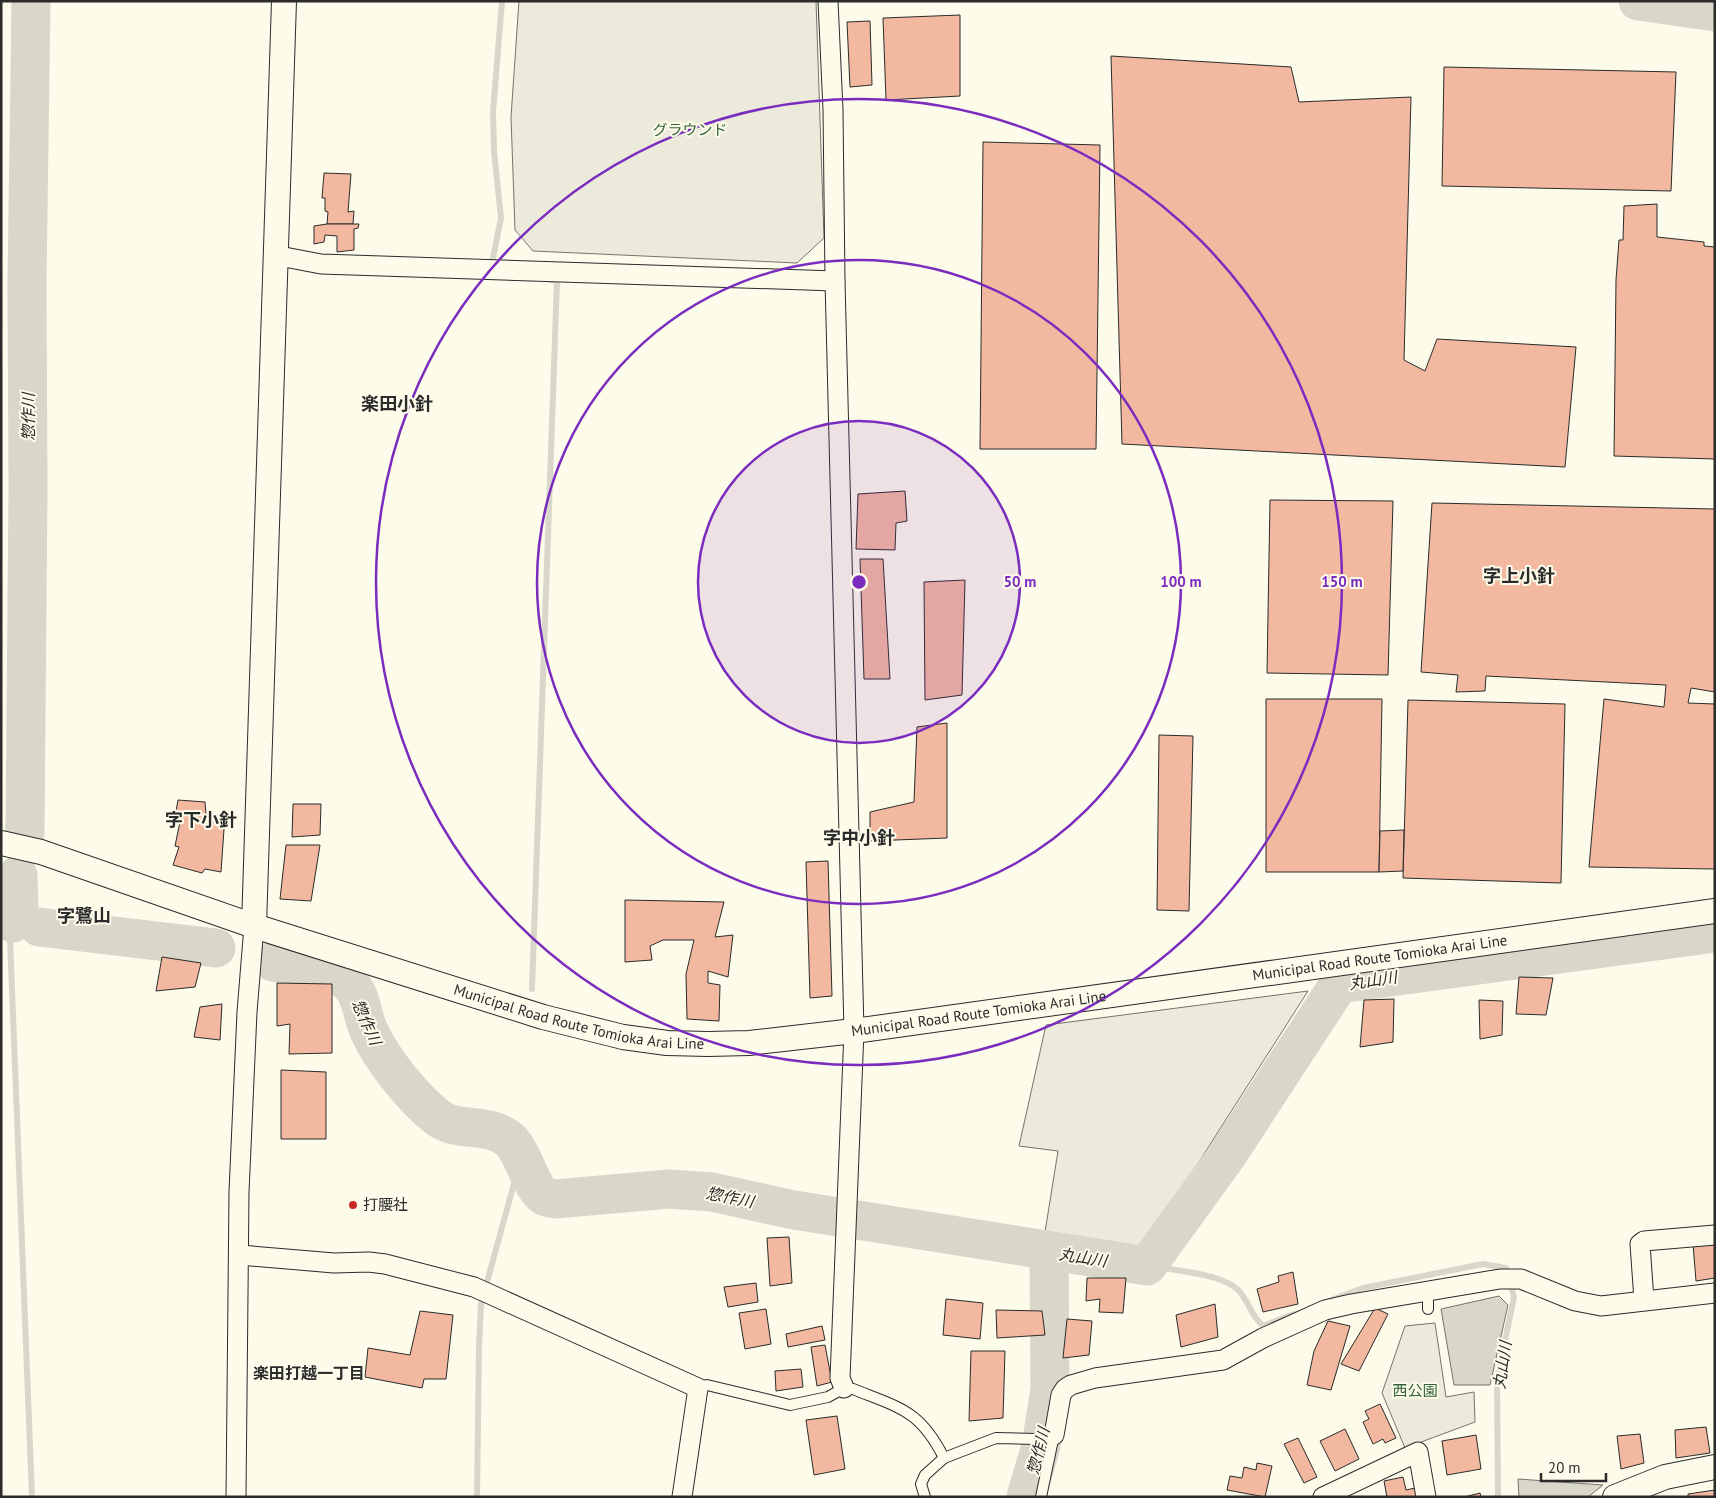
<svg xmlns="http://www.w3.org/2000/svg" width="1716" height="1498" font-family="'PT Sans','Noto Sans JP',sans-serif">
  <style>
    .green { fill: #ecebdb; stroke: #74746e }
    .parking { fill: #eceadb; stroke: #74746e }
    .water { fill: #d8d7c9; stroke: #74746e }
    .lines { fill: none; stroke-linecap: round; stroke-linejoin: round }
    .stream { stroke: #d8d7c9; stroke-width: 6 }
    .river { stroke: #d8d7c9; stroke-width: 39 }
    .building { fill: #f2b8a0; stroke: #2b2b2b }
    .service-casing { stroke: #2b2b2b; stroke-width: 12 }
    .minor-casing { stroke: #2b2b2b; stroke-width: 21 }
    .tertiary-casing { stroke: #2b2b2b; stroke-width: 26 }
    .service { stroke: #fdfbea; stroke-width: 10 }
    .minor { stroke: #fdfbea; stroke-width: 19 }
    .tertiary { stroke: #fdfbea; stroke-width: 24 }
    .ring { fill: none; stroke: #7b2cbf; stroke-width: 2.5 }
    .poi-dot { fill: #c62828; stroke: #fdfbea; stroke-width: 2 }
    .labels { text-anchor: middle; stroke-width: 4; stroke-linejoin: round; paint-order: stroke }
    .park-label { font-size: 15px; fill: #34623c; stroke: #fdfbea }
    .street-label { font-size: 15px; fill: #2b2b2b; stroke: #fdfbea }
    .poi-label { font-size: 15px; fill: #2b2b2b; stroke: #fdfbea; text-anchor: start }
    .water-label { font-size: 16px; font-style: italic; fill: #2b2b2b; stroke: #fdfbea }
    .neighbourhood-label { font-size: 16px; font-weight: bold; fill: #2b2b2b; stroke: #fdfbea }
    .quarter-label { font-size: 18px; font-weight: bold; fill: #2b2b2b; stroke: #fdfbea }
    .centre { fill: #7b2cbf; stroke: #fdfbea; stroke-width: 2.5 }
    .ring-label { font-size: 15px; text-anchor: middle; font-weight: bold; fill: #7b2cbf; stroke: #fdfbea; stroke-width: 4; stroke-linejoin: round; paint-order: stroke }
  </style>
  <rect width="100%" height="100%" fill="#fdfbea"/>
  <g class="green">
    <polygon points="519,1 816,1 824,238 797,263 533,251 515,230 511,117"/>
    <polygon points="1435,1323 1446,1397 1474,1392 1475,1422 1405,1448 1382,1393 1405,1326"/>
  </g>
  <polygon class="parking" points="1308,991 1144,1248 1045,1232 1058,1151 1019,1146 1046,1025"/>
  <g class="water">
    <polygon points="1499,1296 1508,1305 1490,1385 1454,1385 1441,1309"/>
    <polygon points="1518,1479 1603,1485 1588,1497 1519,1497"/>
  </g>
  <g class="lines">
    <g class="stream">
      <polyline points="491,268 501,218 494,151 493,112 502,1"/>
      <polyline points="13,923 10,939 32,1497"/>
      <polyline points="532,989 557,281 550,280"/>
      <path d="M1147,1266c24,4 75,7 92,25 10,11 12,25 24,35l31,-12"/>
      <polyline points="1331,1300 1363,1288 1483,1264 1506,1268 1514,1297 1497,1379 1498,1497"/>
      <polyline points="477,1497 479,1346 481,1304 515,1180"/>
    </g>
    <g class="river">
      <polyline points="1638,1 1715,12"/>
      <polyline points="25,833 28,490 27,283 31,1"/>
      <polyline points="13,923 19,908 18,875"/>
      <polyline points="39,927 216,948"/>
      <path d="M273,962c24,4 58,4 76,21 13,11 13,34 20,48 13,29 44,67 68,86 21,17 51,3 74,24 12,12 21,48 33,55 3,2 8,2 11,3l114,-10 43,3 82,18 353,56 81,-112 111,-170 376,-51"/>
      <polyline points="1026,1497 1041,1446 1050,1389 1049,1252"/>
    </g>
  </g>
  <g class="building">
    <polygon points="960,15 960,96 886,100 883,18"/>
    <polygon points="870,21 872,85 850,87 847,22"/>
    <polygon points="1111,56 1291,67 1299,102 1411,97 1404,360 1425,371 1437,339 1576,347 1565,467 1122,444"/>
    <polygon points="1444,67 1676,72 1671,191 1442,186"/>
    <polygon points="983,142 1100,145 1096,449 980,449"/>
    <polygon points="324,173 351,174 348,212 354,211 353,224 327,224 328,212 325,211 325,198 322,198"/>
    <polygon points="1657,204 1657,237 1704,242 1704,246 1715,247 1715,459 1614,456 1616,280 1619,240 1623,240 1624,206"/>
    <polygon points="327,224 359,224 358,228 354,229 354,250 337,252 337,236 325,235 324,242 314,244 314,226"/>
    <polygon points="905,491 907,521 896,523 895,550 856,549 858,494"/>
    <polygon points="1270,500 1393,501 1388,675 1267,673"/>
    <polygon points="1432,503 1715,509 1715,692 1691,688 1688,703 1715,704 1715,869 1589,867 1604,699 1664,707 1666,685 1486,676 1485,691 1456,692 1458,675 1421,672"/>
    <polygon points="860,559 883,559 890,679 864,679"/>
    <polygon points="965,580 962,695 925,700 924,582"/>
    <polygon points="1266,699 1382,699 1379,872 1266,872"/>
    <polygon points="1408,700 1565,704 1561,883 1403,878"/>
    <polygon points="947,723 947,838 870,841 870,812 914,802 917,727"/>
    <polygon points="1159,735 1193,736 1189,911 1157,910"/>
    <polygon points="178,800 205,802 206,814 225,815 221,872 205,869 202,873 173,865 179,847 175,846 181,817 175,817"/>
    <polygon points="293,804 321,804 320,835 292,837"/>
    <polygon points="1404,830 1403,871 1379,872 1380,831"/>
    <polygon points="286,845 320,845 311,901 280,899"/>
    <polygon points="828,861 832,996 810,998 806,862"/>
    <polygon points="625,900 724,902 715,937 733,935 728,977 708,971 708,983 720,985 719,1021 687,1019 686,974 694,940 663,940 650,946 652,960 625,962"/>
    <polygon points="162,957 201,963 195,987 156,991"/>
    <polygon points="1519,977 1553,978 1546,1015 1516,1014"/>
    <polygon points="277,983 332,984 332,1053 289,1054 290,1024 277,1026"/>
    <polygon points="1394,999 1393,1042 1360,1047 1364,1000"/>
    <polygon points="1479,1000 1503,1001 1502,1035 1480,1039"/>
    <polygon points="222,1004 220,1040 194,1037 200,1007"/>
    <polygon points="281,1070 326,1072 326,1139 281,1139"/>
    <polygon points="789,1237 792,1283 770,1286 767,1238"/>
    <polygon points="1715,1241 1715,1278 1696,1281 1693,1244"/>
    <polygon points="1293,1272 1298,1304 1263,1312 1257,1289 1279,1282 1278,1276"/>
    <polygon points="1087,1278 1126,1278 1123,1313 1099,1312 1100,1299 1086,1301"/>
    <polygon points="756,1283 758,1302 728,1307 724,1287"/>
    <polygon points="946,1299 983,1303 980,1339 943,1335"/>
    <polygon points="1215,1304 1218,1337 1181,1347 1176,1315"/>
    <polygon points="1375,1308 1388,1314 1359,1371 1341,1364"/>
    <polygon points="766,1309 771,1344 745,1349 739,1313"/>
    <polygon points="996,1310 1042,1311 1045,1335 997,1338"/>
    <polygon points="420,1311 453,1315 446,1379 424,1379 422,1388 365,1377 368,1348 410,1355"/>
    <polygon points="1067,1319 1092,1321 1089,1355 1063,1358"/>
    <polygon points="1328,1321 1350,1326 1331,1390 1307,1385 1314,1351"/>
    <polygon points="822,1326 825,1340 788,1347 786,1334"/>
    <polygon points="825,1345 832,1382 817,1386 811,1347"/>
    <polygon points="971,1351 1005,1351 1003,1418 969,1421"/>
    <polygon points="801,1369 803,1387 776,1391 775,1371"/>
    <polygon points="1380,1404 1396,1438 1385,1443 1383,1439 1373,1444 1363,1422 1369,1419 1365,1411"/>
    <polygon points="837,1416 845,1469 814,1475 806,1420"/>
    <polygon points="1706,1427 1710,1453 1676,1458 1675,1430"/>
    <polygon points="1345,1429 1359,1459 1335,1471 1320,1441"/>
    <polygon points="1640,1434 1644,1463 1621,1469 1617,1436"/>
    <polygon points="1476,1435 1481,1469 1447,1475 1442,1441"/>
    <polygon points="1298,1438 1317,1477 1304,1483 1284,1444"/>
    <polygon points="1257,1463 1272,1466 1265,1497 1227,1490 1230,1476 1242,1478 1244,1467 1256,1470"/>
    <polygon points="1403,1477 1406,1490 1415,1488 1416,1497 1387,1497 1384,1481"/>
    <polygon points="1715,1490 1715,1497 1688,1497 1688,1494"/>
    <polygon points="1480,1493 1481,1497 1464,1497"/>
  </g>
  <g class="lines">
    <defs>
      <g id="service">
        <polyline points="1428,1309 1428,1291"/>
        <path d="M698,1388l9,-3 83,20 38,-8 16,-9 9,1c47,19 67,21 91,69l52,-20 40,1 18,-4 -13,62"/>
        <polyline points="925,1497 921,1484 925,1475 944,1458"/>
      </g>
      <g id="minor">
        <polyline points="828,1 833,110 835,281 854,1031 840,1378 844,1388"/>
        <polyline points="274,255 321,264 835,281"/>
        <polyline points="240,1255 334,1263 369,1262 385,1264 474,1287 698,1388 682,1497"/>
        <polyline points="1644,1300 1640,1244 1644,1241 1715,1235"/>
        <polyline points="1054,1435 1061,1395 1065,1389 1071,1385 1095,1378 1223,1360 1263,1338 1325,1310 1351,1304 1500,1279 1521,1279 1575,1301 1601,1306 1715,1293"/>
        <polyline points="236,1497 239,1192 247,1012 254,926"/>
        <polyline points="1323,1497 1418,1452 1426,1497"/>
      </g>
      <g id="tertiary">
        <path id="s1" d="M1,843l40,9 213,74 289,91 80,20 44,6 41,1 41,-1 105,-12 861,-120"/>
        <polyline points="254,926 284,1"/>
        <polyline points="1615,1497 1665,1477 1715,1467"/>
      </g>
    </defs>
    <use href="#service" class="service-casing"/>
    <use href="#minor" class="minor-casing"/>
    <use href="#tertiary" class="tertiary-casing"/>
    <use href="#service" class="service"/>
    <use href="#minor" class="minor"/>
    <use href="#tertiary" class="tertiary"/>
  </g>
  <circle cx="859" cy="582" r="161" fill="#7b2cbf" fill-opacity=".12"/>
  <g class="ring">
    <circle cx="859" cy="582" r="161"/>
    <circle cx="859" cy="582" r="322"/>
    <circle cx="859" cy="582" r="483"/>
  </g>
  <circle class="poi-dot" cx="353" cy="1205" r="5"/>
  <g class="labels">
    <g class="park-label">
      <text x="690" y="135">グラウンド</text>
      <text x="1415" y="1396">西公園</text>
    </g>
    <g class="street-label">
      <text dy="5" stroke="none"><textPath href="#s1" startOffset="1415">Municipal Road Route Tomioka Arai Line</textPath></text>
      <text dy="5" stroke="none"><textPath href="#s1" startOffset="1010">Municipal Road Route Tomioka Arai Line</textPath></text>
      <text dy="5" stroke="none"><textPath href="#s1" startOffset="605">Municipal Road Route Tomioka Arai Line</textPath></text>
    </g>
    <g class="poi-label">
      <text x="363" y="1210">打腰社</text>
    </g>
    <g class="water-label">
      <text transform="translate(28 417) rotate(-90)" y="6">惣作川</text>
      <text transform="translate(1373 980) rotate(-8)" y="6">丸山川</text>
      <text transform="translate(367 1022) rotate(66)" y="6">惣作川</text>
      <text transform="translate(730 1197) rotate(11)" y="6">惣作川</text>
      <text transform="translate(1083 1257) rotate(9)" y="6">丸山川</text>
      <text transform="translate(1502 1365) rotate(-82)" y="6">丸山川</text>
      <text transform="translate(1038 1451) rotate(-76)" y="6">惣作川</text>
    </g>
    <g class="neighbourhood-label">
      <text x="309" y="1379">楽田打越一丁目</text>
    </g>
    <g class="quarter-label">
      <text x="397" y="410">楽田小針</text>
      <text x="1519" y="582">字上小針</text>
      <text x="201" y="826">字下小針</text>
      <text x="859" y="844">字中小針</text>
      <text x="84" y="922">字鷺山</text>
    </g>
  </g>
  <circle cx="859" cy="582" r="8" class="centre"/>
  <g class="ring-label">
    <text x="1020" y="587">50 m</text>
    <text x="1181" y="587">100 m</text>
    <text x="1342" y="587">150 m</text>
  </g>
  <rect width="1716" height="1498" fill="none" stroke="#2b2b2b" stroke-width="5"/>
  <path d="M1541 1473v8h65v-8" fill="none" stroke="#2b2b2b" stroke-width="2.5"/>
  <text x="1548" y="1473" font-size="15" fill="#2b2b2b" stroke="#fdfbea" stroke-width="4" paint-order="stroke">20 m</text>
</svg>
